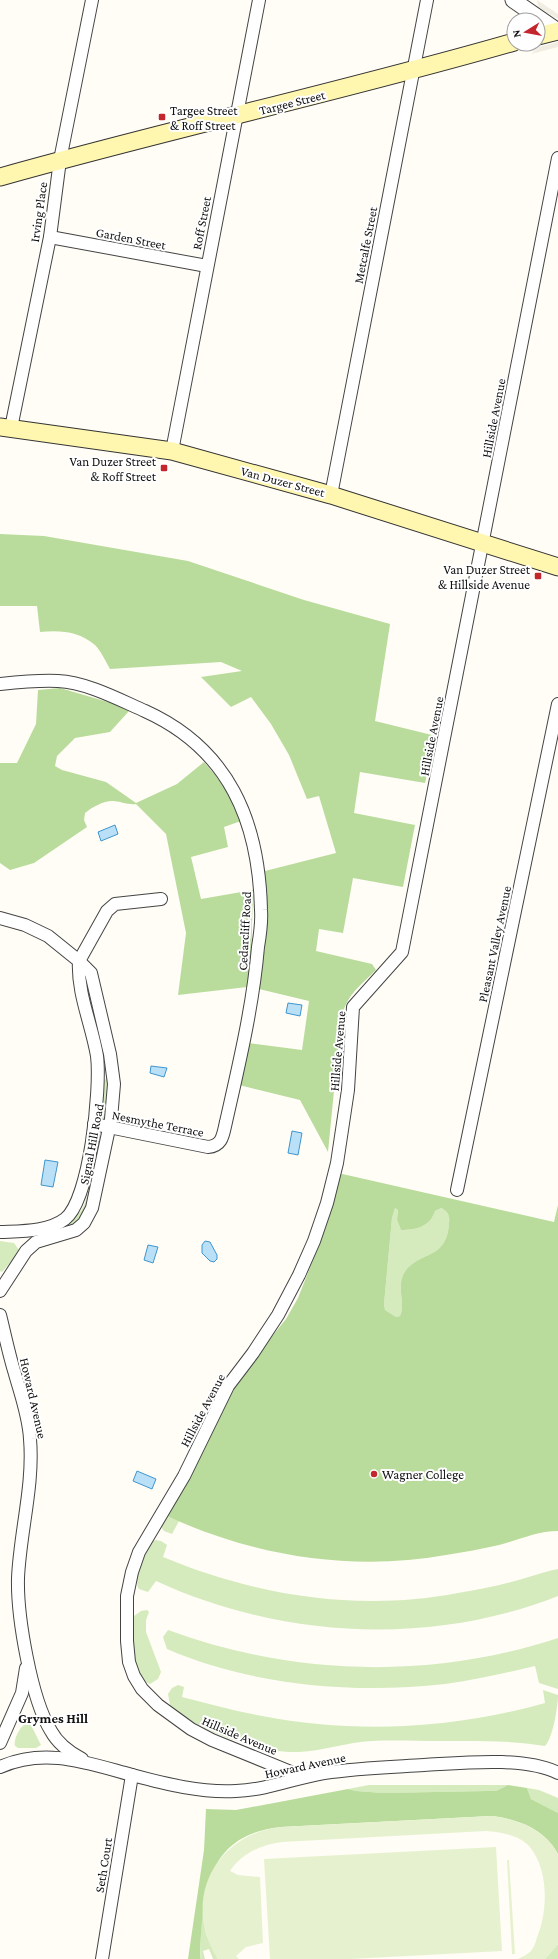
<svg xmlns="http://www.w3.org/2000/svg" width="558" height="1959" font-family="'Crimson Pro',serif">
  <style>
    .green { fill: #d5ebbd }
    .forest { fill: #b9dc9c; fill-rule: evenodd }
    .pitch { fill: #e6f2cf }
    .plaza { fill: #f1ede2 }
    .water { fill: #b9e0f7; stroke: #3f96cf }
    .lines { fill: none; stroke-linecap: round; stroke-linejoin: round }
    .minor-casing { stroke: #444; stroke-width: 14 }
    .tertiary-casing { stroke: #444; stroke-width: 17 }
    .secondary-casing { stroke: #333; stroke-width: 19 }
    .minor { stroke: #fff; stroke-width: 12 }
    .tertiary { stroke: #fff; stroke-width: 15 }
    .secondary { stroke: #fff6b0; stroke-width: 17 }
    .poi-dot { fill: #c4262e; stroke: #fff; stroke-width: 1.5 }
    .labels { text-anchor: middle; stroke-width: 4; stroke-linejoin: round; paint-order: stroke }
    .street-label { font-size: 13px; fill: #111; stroke: #fff }
    .poi-label { font-size: 13px; fill: #111; stroke: #fff; text-anchor: start }
    .neighbourhood-label { font-size: 14px; font-weight: bold; fill: #111; stroke: #fff }
  </style>
  <rect width="100%" height="100%" fill="#fffdf5"/>
  <g class="green">
    <polygon points="87,979 105,1052 102,1052 101,1049 86,983"/>
    <polygon points="108,1076 110,1076 107,1120 101,1120 104,1081"/>
    <path d="M98,1146l2,1c-4,20 -9,69 -28,79 -6,3 -15,3 -22,5 40,-16 36,-28 42,-68 1,-6 2,-13 6,-17z"/>
    <path d="M395,1208l3,2 -1,10 4,10c15,0 29,-3 34,-19l6,-3c7,3 9,8 8,15 -2,38 -30,27 -45,50 -8,15 2,30 -4,43l-4,1 -11,-7 -1,-6 8,-86z"/>
    <polygon points="0,1241 14,1243 19,1250 17,1255 2,1272 0,1271"/>
    <polygon points="165,1515 179,1521 172,1534 164,1531 161,1527"/>
    <path d="M156,1540l5,1 6,4 -4,12c94,39 195,55 295,36 17,-3 36,-6 53,-11 16,-4 31,-10 47,-13v27c-128,51 -278,42 -402,-15l-8,11 -9,-3c-7,-8 8,-39 13,-48z"/>
    <path d="M147,1610l2,2 -3,8v12l15,40 -3,7 -8,5 -6,-3c-11,-19 -15,-43 -10,-65l7,-5z"/>
    <path d="M168,1630c125,46 263,50 390,8v51l-19,-6 -4,-17c-30,7 -59,14 -90,18 -92,10 -192,2 -278,-35l-4,-12z"/>
    <path d="M178,1685l6,2 -2,10c27,7 53,14 80,19 93,18 191,13 283,-13l-2,-13 15,5c0,11 -5,43 -13,51 -36,-6 -71,-5 -106,-5 -23,0 -45,-1 -67,0 -25,1 -48,10 -73,11 -36,2 -103,-21 -129,-47l-2,-11 4,-6z"/>
    <path d="M28,1723l3,2 10,20 -5,3h-18l-3,-2c-2,-7 6,-22 13,-23z"/>
    <polygon points="369,1785 508,1785 496,1791 487,1791 383,1793 356,1791 348,1789"/>
    <polygon points="527,1788 539,1790 558,1798 558,1813 531,1799"/>
    <polygon points="202,1910 206,1934 218,1959 213,1959 209,1949 203,1951 205,1959 200,1959"/>
    <polygon points="558,1944 558,1959 545,1959"/>
  </g>
  <g class="forest">
    <path d="M0,534l44,2 144,25 116,39 86,24 -15,97 61,15 -11,47 -65,-11 -6,41 61,12 -12,62 -50,-9 -10,55 -24,-4 -3,22 56,13 4,6c-17,17 -29,24 -35,49l-13,133 -28,-52 -61,-15 9,-42 54,7 7,-49 -50,-12 6,-44 2,-30 -2,-44 71,-18 -17,-57 -12,3 -18,-44 -18,-31 -20,-27 -20,10 -30,-30 41,-6 -21,-9 -111,7c-4,-7 -9,-18 -15,-24 -16,-14 -35,-15 -55,-13l-3,-26h-37z"/>
    <path d="M60,688l48,14 21,9 -19,21 -35,6 -18,18 -2,10 7,4 44,12 30,21 41,-19 27,-22c17,19 28,35 37,59l-17,6 4,20 -37,10 10,42 52,-9 -2,71 -4,26 -69,8 8,-62 -20,-99 -30,-30c-8,1 -13,-2 -22,-3 -9,-1 -22,6 -29,12l-1,7 3,7 -53,36 -24,7 -10,-7v-100h17l19,-39 2,-34z"/>
    <path d="M338,1173l216,49 4,-17v326c-21,0 -39,9 -59,14 -17,4 -35,7 -53,10 -95,17 -194,1 -281,-40l35,-57 23,-52 22,-36 41,-51 12,-21 23,-58 9,-30zM395,1208l3,2 -1,10 4,10c15,0 29,-3 34,-19l6,-3c7,3 9,8 8,15 -2,38 -30,27 -45,50 -8,15 2,30 -4,43l-4,1 -11,-7 -1,-6 8,-86z"/>
    <path d="M508,1785l19,3 4,11 27,14v41c-13,-25 -40,-35 -67,-38l-210,11c-78,8 -78,70 -81,132h-12l16,-109 2,-41 30,1 112,-21 8,2 27,2 104,-2h9z"/>
  </g>
  <g class="pitch">
    <path d="M491,1816c27,3 54,13 67,38v90l-13,15h-27c4,-2 10,-5 13,-8 3,-4 5,-9 6,-14 11,-26 12,-68 -8,-91 -10,-11 -29,-14 -43,-15l-204,11c-21,3 -40,11 -52,29l8,4 22,2 3,66 -17,4 -10,9 3,3h-21c-37,-57 -4,-125 63,-132z"/>
    <polygon points="496,1847 502,1951 351,1959 270,1959 264,1859"/>
    <polygon points="507,1860 509,1860 515,1954 512,1954"/>
  </g>
  <g class="plaza">
    <polygon points="537,0 558,14 558,19 538,7"/>
    <polygon points="558,42 558,47 531,54 539,47"/>
  </g>
  <g class="water">
    <polygon points="115,825 118,834 101,841 98,832"/>
    <polygon points="288,1003 302,1005 300,1016 286,1013"/>
    <polygon points="151,1066 167,1068 164,1077 150,1073"/>
    <polygon points="292,1131 302,1133 298,1155 288,1153"/>
    <polygon points="45,1160 58,1162 53,1187 41,1185"/>
    <polygon points="205,1241 210,1242 217,1255 217,1259 214,1262 210,1261 202,1253 202,1245"/>
    <polygon points="148,1245 158,1247 153,1263 144,1260"/>
    <polygon points="137,1471 156,1479 152,1489 133,1481"/>
  </g>
  <g class="lines">
    <defs>
      <g id="minor">
        <polyline points="50,237 207,266"/>
        <polyline points="11,428 50,237 60,160 92,0"/>
        <polyline points="172,451 259,0"/>
        <polyline points="331,495 427,0"/>
        <path d="M0,684c19,-2 39,-4 58,-3 28,1 62,19 87,30 84,38 114,110 116,199 1,12 -1,25 -3,37 -5,59 -19,117 -32,175 -3,12 -3,24 -18,25l-114,-23"/>
        <path d="M0,918l25,7 23,11 31,25c-2,32 13,64 18,95 4,32 -7,144 -32,163 -17,13 -45,12 -65,13"/>
        <polyline points="457,1190 558,704"/>
        <polyline points="0,1291 26,1251 36,1242 76,1230 84,1223 92,1208 111,1119 114,1084 110,1054 91,973 79,961 107,911 115,904 161,899"/>
        <path d="M0,1315c5,20 9,40 15,59 6,21 14,43 15,65 4,46 -10,93 -12,139 -1,38 13,121 33,153 7,13 18,21 31,28"/>
        <polyline points="0,1743 22,1693 26,1668"/>
        <path d="M0,1767c46,-20 87,-4 132,8 34,9 69,18 104,16 31,-1 58,-13 88,-18 33,-5 67,-6 100,-8 37,-2 100,-9 134,8"/>
        <polyline points="303,1777 212,1740 191,1729 158,1705 142,1689 134,1676 129,1662 127,1641 127,1596 132,1572 139,1552 184,1476 228,1386 253,1353 278,1315 299,1275 314,1241 327,1203 337,1163 348,1090 353,1007 402,952 558,158"/>
        <polyline points="102,1959 132,1775"/>
      </g>
      <polyline id="tertiary" points="513,0 558,31"/>
      <g id="secondary">
        <polyline points="538,36 558,31"/>
        <path d="M0,177c170,-48 344,-86 514,-135"/>
        <polyline points="0,427 172,451 331,495 558,567"/>
      </g>
    </defs>
    <use href="#minor" class="minor-casing"/>
    <use href="#tertiary" class="tertiary-casing"/>
    <use href="#secondary" class="secondary-casing"/>
    <use href="#minor" class="minor"/>
    <use href="#tertiary" class="tertiary"/>
    <use href="#secondary" class="secondary"/>
  </g>
  <g class="poi-dot">
    <rect x="158" y="113" width="8" height="8" rx="2"/>
    <rect x="160" y="464" width="8" height="8" rx="2"/>
    <rect x="534" y="572" width="8" height="8" rx="2"/>
    <circle cx="374" cy="1474" r="4"/>
  </g>
  <g class="labels">
    <g class="street-label">
      <text transform="translate(292 102) rotate(-14)" y="5">Targee Street</text>
      <text transform="translate(38 212) rotate(-82)" y="5">Irving Place</text>
      <text transform="translate(201 223) rotate(-79)" y="5">Roff Street</text>
      <text transform="translate(131 238) rotate(11)" y="5">Garden Street</text>
      <text transform="translate(365 245) rotate(-79)" y="5">Metcalfe Street</text>
      <text transform="translate(493 418) rotate(-79)" y="5">Hillside Avenue</text>
      <text transform="translate(283 481) rotate(15)" y="5">Van Duzer Street</text>
      <text transform="translate(431 736) rotate(-79)" y="5">Hillside Avenue</text>
      <text transform="translate(244 931) rotate(-87)" y="5">Cedarcliff Road</text>
      <text transform="translate(494 944) rotate(-78)" y="5">Pleasant Valley Avenue</text>
      <text transform="translate(337 1051) rotate(-85)" y="5">Hillside Avenue</text>
      <text transform="translate(158 1123) rotate(11)" y="5">Nesmythe Terrace</text>
      <text transform="translate(91 1144) rotate(-79)" y="5">Signal Hill Road</text>
      <text transform="translate(34 1398) rotate(77)" y="5">Howard Avenue</text>
      <text transform="translate(202 1410) rotate(-62)" y="5">Hillside Avenue</text>
      <text transform="translate(240 1735) rotate(23)" y="5">Hillside Avenue</text>
      <text transform="translate(305 1765) rotate(-12)" y="5">Howard Avenue</text>
      <text transform="translate(103 1865) rotate(-81)" y="5">Seth Court</text>
    </g>
    <g class="poi-label">
      <text x="170" y="115">Targee Street<tspan x="170" dy="15">&amp; Roff Street</tspan></text>
      <text x="156" y="466" text-anchor="end">Van Duzer Street<tspan x="156" dy="15">&amp; Roff Street</tspan></text>
      <text x="530" y="574" text-anchor="end">Van Duzer Street<tspan x="530" dy="15">&amp; Hillside Avenue</tspan></text>
      <text x="382" y="1479">Wagner College</text>
    </g>
    <g class="neighbourhood-label">
      <text x="53" y="1723">Grymes Hill</text>
    </g>
  </g>
  <g transform="translate(526 32) rotate(259)"><circle r="19" fill="#ffffff" stroke="#a0a0a0"/>
  <path d="M0-3L7 15L0 10L-7 15Z" fill="#c4262e"/>
  <text y="-6" font-size="11" font-weight="bold" text-anchor="middle" fill="#111111">N</text>
  </g>
</svg>
